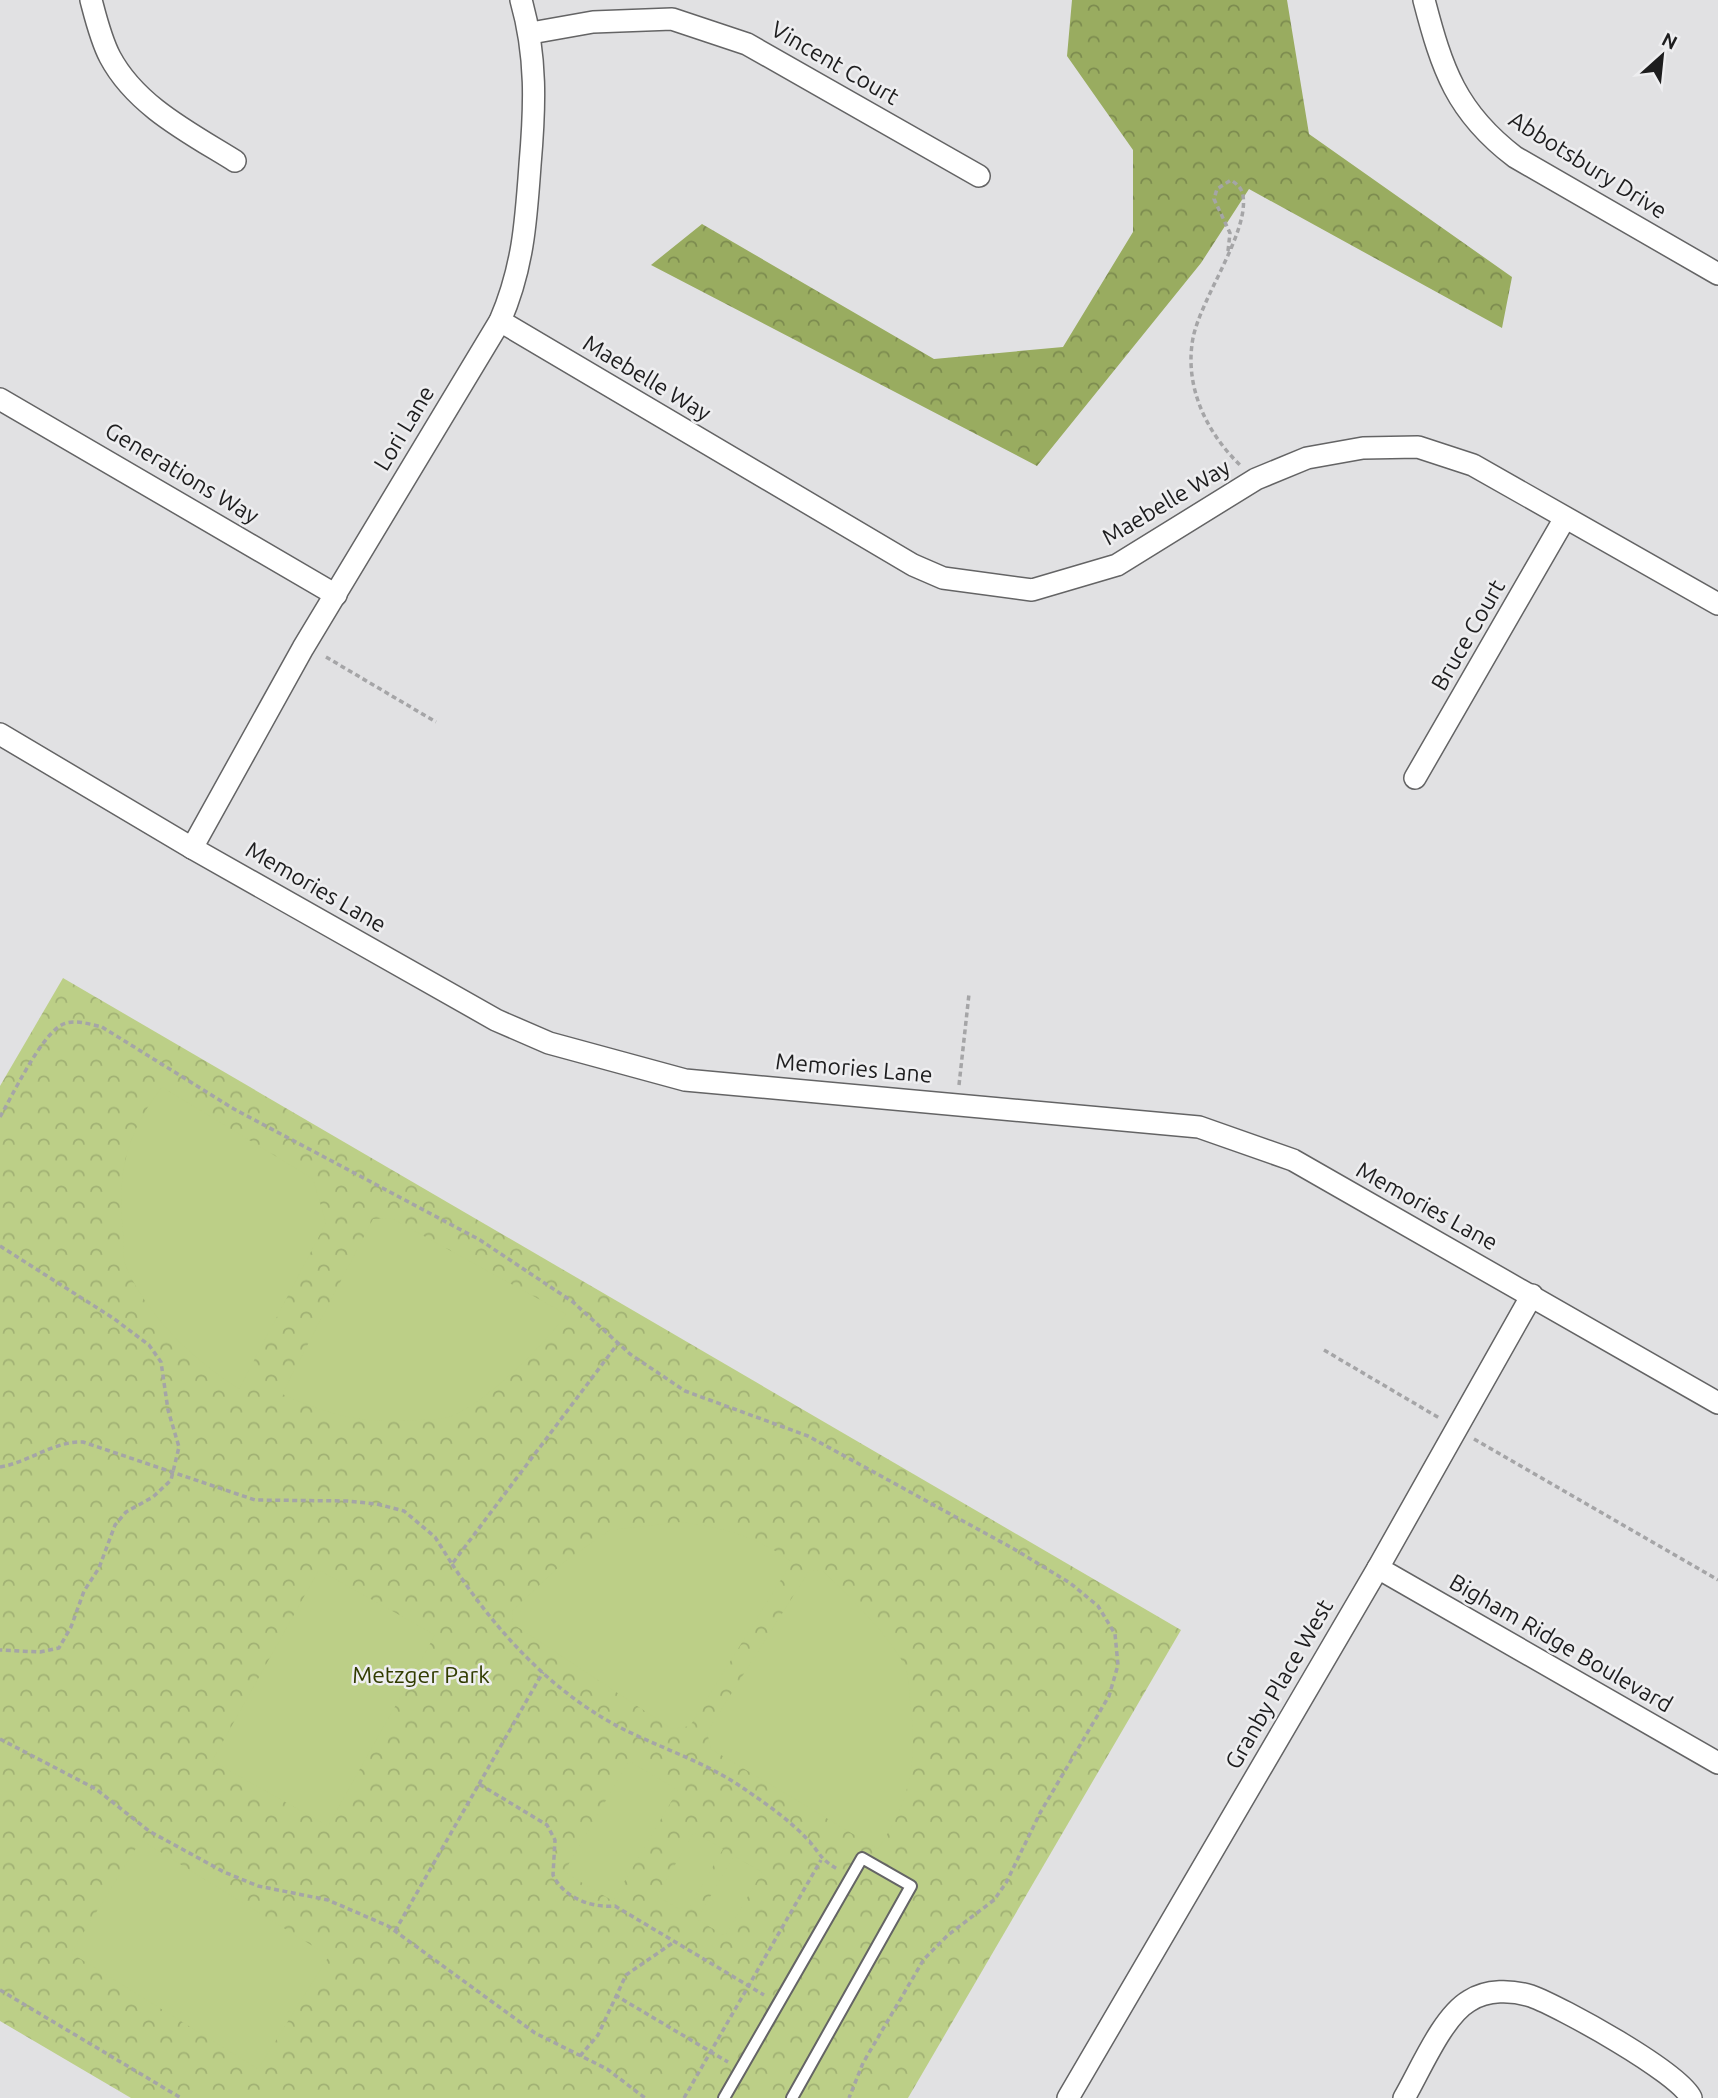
<svg xmlns="http://www.w3.org/2000/svg" width="1718" height="2098" font-family="Ubuntu,sans-serif">
  <style>
    .forest { fill: url(#forest-crowns) }
    .park { fill: url(#park-crowns) }
    .pitch { fill: #bccf87 }
    .lines { fill: none; stroke-linecap: round; stroke-linejoin: round }
    .lane-casing { stroke: #646465; stroke-width: 14 }
    .street-casing { stroke: #646465; stroke-width: 24 }
    .path { stroke: #a5a5a7; stroke-width: 3.5; stroke-dasharray: 5 3.5; stroke-linecap: butt }
    .lane { stroke: #fff; stroke-width: 10 }
    .street { stroke: #fff; stroke-width: 21 }
    .labels { text-anchor: middle; stroke-width: 5; stroke-linejoin: round; paint-order: stroke }
    .street-label { font-size: 23px; fill: #1d1d1e; stroke: #eeeef0 }
    .park-label { font-size: 23px; fill: #313c00; stroke: #eeeef0 }
  </style>
  <defs>
    <pattern id="forest-crowns" width="20" height="18" patternUnits="userSpaceOnUse" patternTransform="scale(1.75)"><rect width="20" height="18" fill="#99ac60"/><path d="M2 6a3 3 0 1 1 6 0M12 15a3 3 0 1 1 6 0" fill="none" stroke="#7c8b4f"/></pattern>
    <pattern id="park-crowns" width="20" height="18" patternUnits="userSpaceOnUse" patternTransform="scale(1.75)"><rect width="20" height="18" fill="#bccf87"/><path d="M2 6a3 3 0 1 1 6 0M12 15a3 3 0 1 1 6 0" fill="none" stroke="#a1b174"/></pattern>
  </defs>
  <rect width="100%" height="100%" fill="#e1e1e3"/>
  <polygon class="forest" points="1072,0 1287,0 1309,134 1512,277 1502,328 1249,189 1201,263 1037,466 651,265 702,224 934,359 1063,347 1133,232 1133,150 1067,56"/>
  <polygon class="park" points="63,978 1181,1630 908,2098 131,2098 0,2021 0,1086"/>
  <g class="pitch">
    <path d="M162,1087l151,92 13,44 -87,166c-44,-28 -90,-71 -112,-120 -5,-10 -3,-26 -4,-37 -6,-59 3,-98 39,-145z"/>
    <path d="M391,1218l175,96c-21,31 -82,91 -117,103 -9,3 -22,2 -32,3 -54,4 -86,-4 -135,-26l91,-175z"/>
    <path d="M682,1522c45,7 72,13 110,40l-102,164 -18,3 -159,-105 -1,-13 52,-49 46,-32z"/>
    <polygon points="319,1570 435,1635 328,1826 212,1761"/>
    <path d="M822,1570c29,29 61,58 82,94 5,10 5,26 6,37 8,59 1,99 -32,148l-167,-100 -4,-17 102,-161z"/>
    <polygon points="629,1761 678,1790 613,1901 564,1872"/>
    <polygon points="694,1832 723,1849 686,1913 657,1896"/>
    <polygon points="141,1840 329,1956 258,2069 71,1953"/>
    <polygon points="734,1856 762,1872 725,1936 697,1919"/>
  </g>
  <g class="lines">
    <defs>
      <polyline id="lane" points="724,2098 862,1858 911,1886 792,2098"/>
      <g id="street">
        <path d="M91,0c5,19 10,40 19,57 26,49 80,76 125,104"/>
        <path d="M1424,0c18,69 32,112 91,157l203,117"/>
        <polyline points="531,33 593,22 672,19 747,44 979,176"/>
        <polyline points="500,321 913,565 943,578 1032,590 1117,565 1256,479 1307,458 1363,448 1418,447 1473,465 1718,604"/>
        <polyline points="0,399 336,595"/>
        <polyline points="0,734 192,848 496,1020 549,1043 685,1080 1199,1127 1293,1160 1718,1403"/>
        <polyline points="1415,778 1565,518"/>
        <path d="M192,848l111,-200 197,-327c23,-53 26,-99 30,-156 5,-58 7,-109 -9,-165"/>
        <polyline points="1378,1568 1718,1763"/>
        <polyline points="1068,2098 1378,1568 1532,1295"/>
        <path d="M1404,2098c16,-27 38,-81 65,-97 18,-12 43,-11 62,-5 30,11 148,76 160,102"/>
      </g>
    </defs>
    <use href="#lane" class="lane-casing"/>
    <use href="#street" class="street-casing"/>
    <g class="path">
      <path d="M1228,251l2,-18 -16,-34 3,-10 14,-9c6,4 11,8 12,16 6,36 -42,102 -50,142 -9,48 13,94 47,127"/>
      <polyline points="326,657 436,722"/>
      <polyline points="959,1085 969,994"/>
      <path d="M0,1117c12,-21 40,-79 60,-91 12,-8 29,-2 42,1l132,82 246,131 93,62 57,52 55,37 123,45 206,113 56,34 28,23 17,28 3,31 -9,31 -69,117 -34,70 -12,17 -46,35 -24,24 -61,104 -14,35"/>
      <polyline points="0,1246 113,1318 149,1345 161,1362 168,1410 179,1447 171,1480 153,1497 126,1512 115,1525 99,1568 84,1591 71,1627 59,1648 40,1652 0,1650"/>
      <polyline points="1324,1350 1441,1419"/>
      <polyline points="1474,1439 1718,1580"/>
      <path d="M0,1467c30,-5 53,-26 83,-25l172,58 92,1 30,3 27,7 31,26 17,27 167,-222"/>
      <path d="M452,1564c43,66 100,129 171,165 40,20 82,33 120,59 22,15 48,33 66,53 13,15 11,18 30,29"/>
      <polyline points="0,1739 96,1789 149,1831 224,1872 258,1886 328,1900 388,1926 535,2033 607,2069 645,2098"/>
      <polyline points="479,1784 543,1672"/>
      <path d="M395,1931l84,-147 68,41 8,15 -2,35c11,23 38,33 62,31l149,89"/>
      <polyline points="0,1990 181,2098"/>
      <polyline points="615,1995 728,2062"/>
      <polyline points="580,2056 598,2035 626,1975 674,1942"/>
      <polyline points="684,2098 821,1860"/>
    </g>
    <use href="#lane" class="lane"/>
    <use href="#street" class="street"/>
  </g>
  <g class="labels">
    <g class="street-label">
      <text transform="translate(835 63) rotate(30)" y="8">Vincent Court</text>
      <text transform="translate(1588 165) rotate(32)" y="8">Abbotsbury Drive</text>
      <text transform="translate(647 378) rotate(31)" y="8">Maebelle Way</text>
      <text transform="translate(404 428) rotate(-59)" y="8">Lori Lane</text>
      <text transform="translate(182 473) rotate(31)" y="8">Generations Way</text>
      <text transform="translate(1166 502) rotate(-31)" y="8">Maebelle Way</text>
      <text transform="translate(1468 635) rotate(-60)" y="8">Bruce Court</text>
      <text transform="translate(316 887) rotate(30)" y="8">Memories Lane</text>
      <text transform="translate(854 1068) rotate(5)" y="8">Memories Lane</text>
      <text transform="translate(1427 1206) rotate(29)" y="8">Memories Lane</text>
      <text transform="translate(1561 1643) rotate(30)" y="8">Bigham Ridge Boulevard</text>
      <text transform="translate(1279 1684) rotate(-60)" y="8">Granby Place West</text>
    </g>
    <g class="park-label">
      <text x="421" y="1683">Metzger Park</text>
    </g>
  </g>
  <g transform="translate(1662 56) rotate(27)" stroke="#eeeef0" stroke-width="5" paint-order="stroke">
  <path d="M0-5L12 26L0 18L-12 26Z" fill="#1d1d1e"/>
  <text y="-10" font-size="19" font-weight="bold" text-anchor="middle" fill="#1d1d1e">N</text>
  </g>
</svg>
